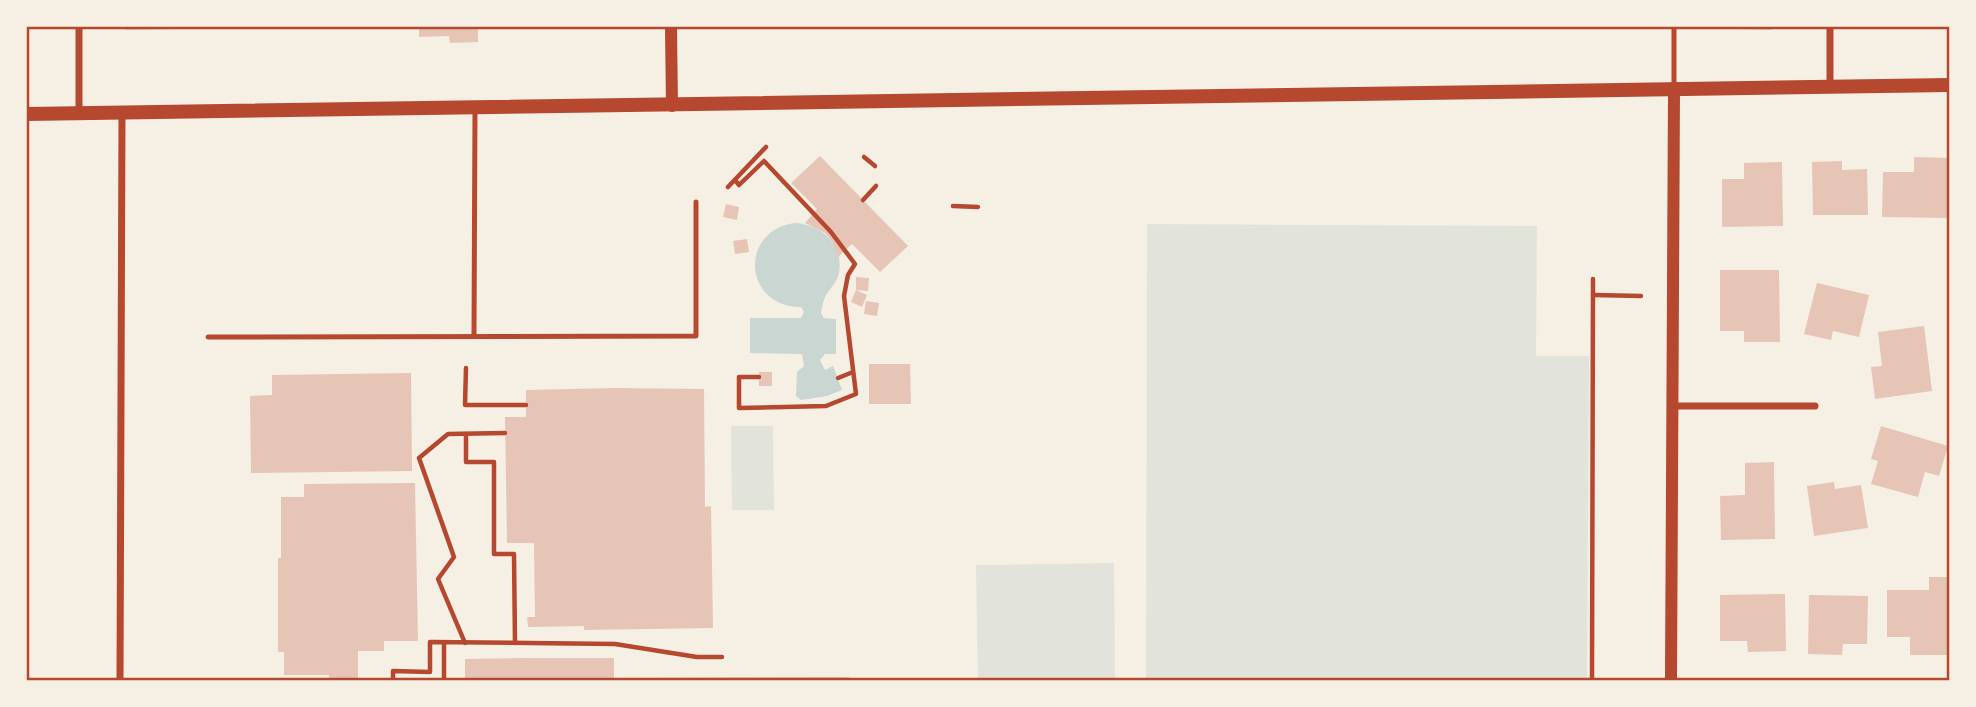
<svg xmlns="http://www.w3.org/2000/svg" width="1976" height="707" font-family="Commissioner,sans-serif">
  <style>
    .green { fill: #e2e4dc }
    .water { fill: #c9d6d2 }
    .building { fill: #e6c5b7 }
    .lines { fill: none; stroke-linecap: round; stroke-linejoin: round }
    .path { stroke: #b5482f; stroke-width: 4.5 }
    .service { stroke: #b5482f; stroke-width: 5 }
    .minor { stroke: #b5482f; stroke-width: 7 }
    .tertiary { stroke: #b5482f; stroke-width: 12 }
    .secondary { stroke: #b5482f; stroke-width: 14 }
    .neatline { fill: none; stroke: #b5482f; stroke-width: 2.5 }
  </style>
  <rect width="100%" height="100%" fill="#f6efe4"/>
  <g class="green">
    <polygon points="1147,224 1537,226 1536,356 1589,356 1587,681 1146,681"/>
    <polygon points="731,426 773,426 774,510 732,510"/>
    <polygon points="1114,563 1115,681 978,681 976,565"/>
  </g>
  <path class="water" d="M794,223c27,1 50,21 45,50 -2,10 -10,16 -14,24 -2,5 -3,11 -4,16l3,5 12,1v35h-11l-5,6 5,10 8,-4 9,24 -15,6 -26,4 -5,-4 1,-24 7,-6 -2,-12 -52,-1v-35h51l3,-6 -3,-5c-57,0 -63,-75 -7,-84z"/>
  <g class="building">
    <polygon points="125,26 184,26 184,29 125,30"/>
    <rect x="294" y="26" width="36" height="3"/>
    <polygon points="419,26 478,26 478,42 450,43 449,36 419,37"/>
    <polygon points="1733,26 1772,26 1772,30 1733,29"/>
    <polygon points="820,156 908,246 880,272 852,244 838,257 832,241 825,233 805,223 817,209 791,183"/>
    <polygon points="1914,157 1949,158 1948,218 1882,217 1883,172 1914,172"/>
    <polygon points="1842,161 1842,170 1867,169 1868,215 1813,215 1812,162"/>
    <polygon points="1782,162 1783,226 1722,227 1722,179 1744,179 1744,163"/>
    <polygon points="726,204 739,207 737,220 723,217"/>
    <polygon points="747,239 749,252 735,254 733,241"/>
    <polygon points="1720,270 1779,270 1780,342 1744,342 1744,331 1720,331"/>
    <polygon points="856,277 869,278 868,291 856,290 867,295 862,307 851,302 856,290"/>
    <polygon points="1817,283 1869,295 1859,337 1833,331 1831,340 1804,334"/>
    <polygon points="866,301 879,303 877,316 864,314"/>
    <polygon points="1924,326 1932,391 1875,399 1871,367 1882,366 1878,332"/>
    <polygon points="869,364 910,364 911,404 869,404"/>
    <rect x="759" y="372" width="13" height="14"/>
    <polygon points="411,373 412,471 251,473 250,396 272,395 272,375"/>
    <polygon points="615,388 704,389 705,507 711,506 713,628 584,630 584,626 528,627 527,617 535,617 534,543 507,543 505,417 526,417 526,390"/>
    <polygon points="1881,426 1948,446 1939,476 1925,472 1918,497 1871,484 1878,461 1871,459"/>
    <polygon points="1774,462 1775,539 1721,540 1720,496 1745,495 1745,463"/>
    <polygon points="1834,482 1835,489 1861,485 1868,528 1814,536 1807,486"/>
    <polygon points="415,483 418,641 384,641 384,651 358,651 358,681 329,681 329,675 284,675 284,652 278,652 278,558 281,558 281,497 304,497 304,484"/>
    <polygon points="1929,577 1947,577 1947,655 1910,655 1910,637 1887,637 1887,590 1929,590"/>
    <polygon points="1785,594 1786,651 1748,652 1747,641 1720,641 1720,595"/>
    <polygon points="1809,595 1868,596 1867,644 1843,644 1842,655 1808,654"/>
    <polygon points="528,658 614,658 614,678 849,677 849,681 465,681 465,659"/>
  </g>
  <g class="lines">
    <g class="path">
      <polyline points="864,157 875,166"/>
      <polyline points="735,180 739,185 764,161 831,232 855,264 848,275 844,296 856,394 826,406 739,408 739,377 759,377"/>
      <polyline points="728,187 766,147"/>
      <polyline points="863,200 876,186"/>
      <polyline points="953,206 978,207"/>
      <polyline points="1593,295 1641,296"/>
      <polyline points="466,368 465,405 526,405"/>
      <polyline points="838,378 853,372"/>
      <polyline points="466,434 466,462 494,462 494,554 514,554 515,643"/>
      <polyline points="444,643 444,681"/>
      <polyline points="465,643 438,579 454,557 419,458 448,434 505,433"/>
      <polyline points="393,681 393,671 430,672 430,642 615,644 697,657 722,657"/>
      <polyline points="1592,681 1593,279"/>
    </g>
    <g class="service">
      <polyline points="1674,26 1674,86"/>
      <polyline points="474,336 475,110"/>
      <polyline points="208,337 696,336 696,202"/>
    </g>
    <g class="minor">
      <polyline points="79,26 79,113"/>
      <polyline points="1830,88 1830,26"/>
      <polyline points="1672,406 1815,406"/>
      <polyline points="120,681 122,114"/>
    </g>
    <g class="tertiary">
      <polyline points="671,26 672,106"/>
      <polyline points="1671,681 1674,91"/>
    </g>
    <polyline class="secondary" points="26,114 1950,85"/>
  </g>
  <rect width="1976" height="707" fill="none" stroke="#f6efe4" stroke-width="56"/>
  <rect x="28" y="28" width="1920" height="651" class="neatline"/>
</svg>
